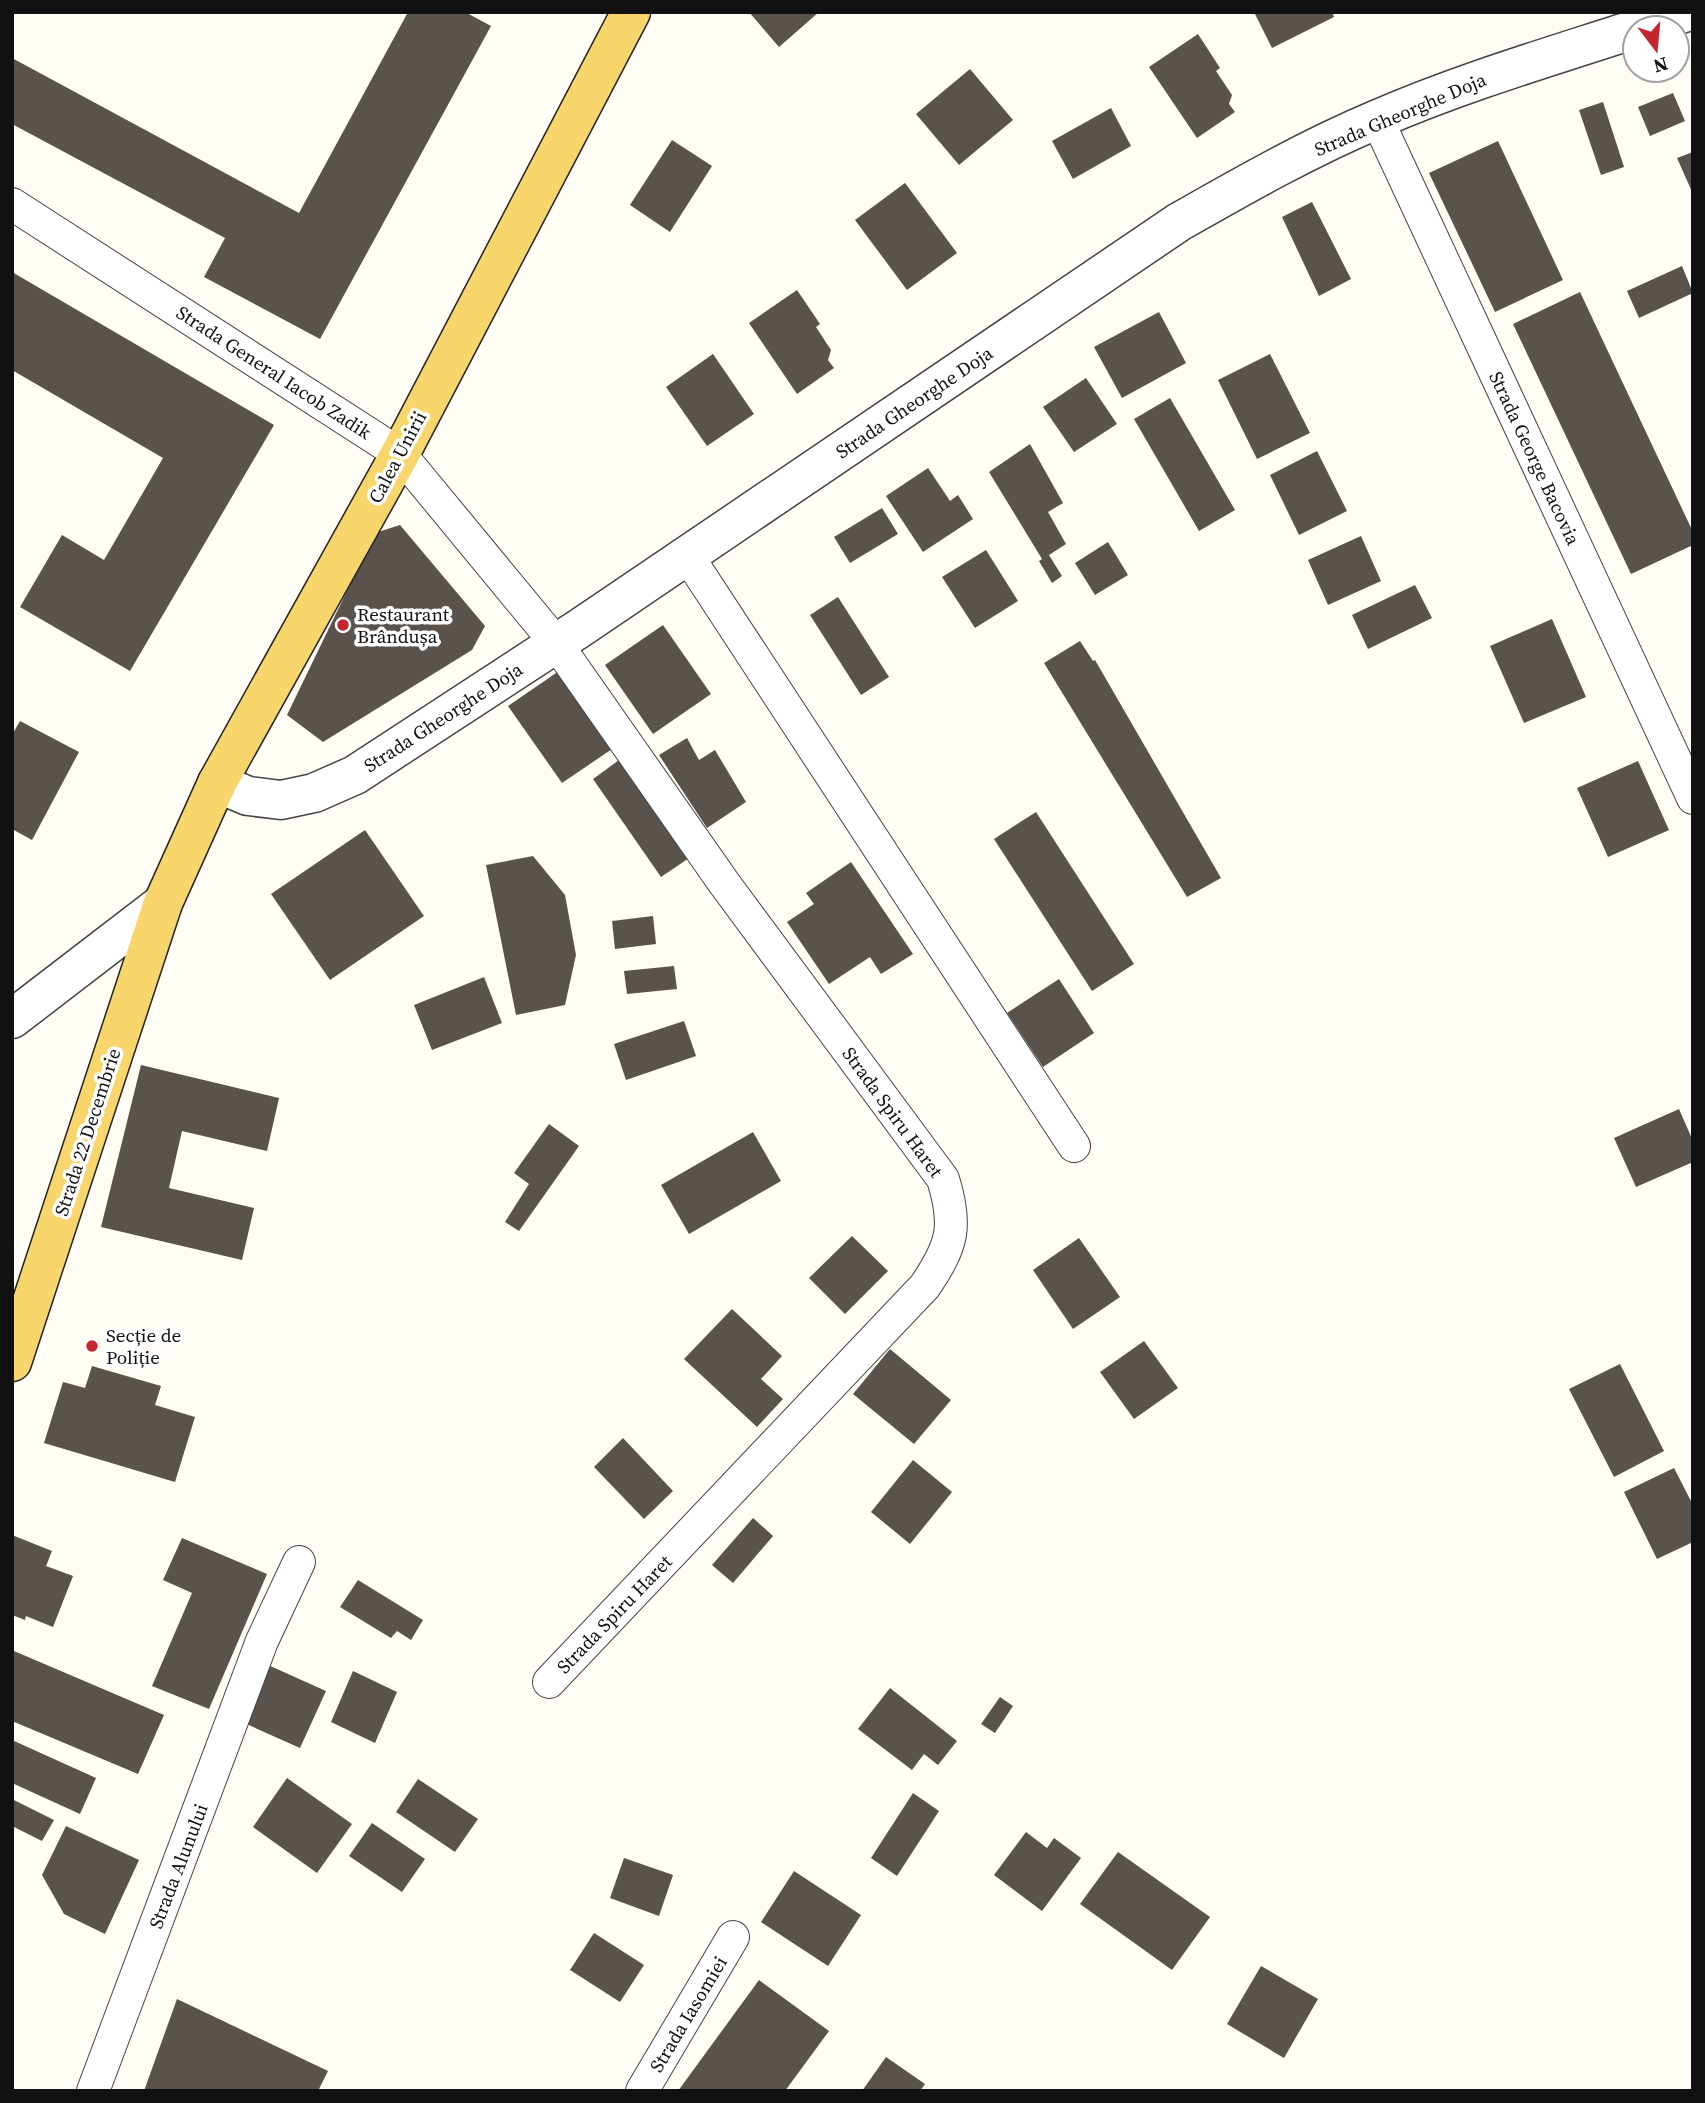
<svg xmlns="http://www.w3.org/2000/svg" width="1705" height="2103" font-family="'Source Serif 4',serif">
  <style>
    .building { fill: #5a524d }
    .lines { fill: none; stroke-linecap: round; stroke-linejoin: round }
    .minor-casing { stroke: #444; stroke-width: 34 }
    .tertiary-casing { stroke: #444; stroke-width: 41 }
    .primary-casing { stroke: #222; stroke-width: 41 }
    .minor { stroke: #fff; stroke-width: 32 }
    .tertiary { stroke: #fff; stroke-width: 38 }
    .primary { stroke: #f9d66b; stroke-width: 38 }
    .poi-dot { fill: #c4262e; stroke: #fff; stroke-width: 2.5 }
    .labels { text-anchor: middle; stroke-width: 7; stroke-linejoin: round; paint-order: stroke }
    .street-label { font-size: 19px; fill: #111; stroke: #fff }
    .poi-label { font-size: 19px; fill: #111; stroke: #fff; text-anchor: start }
  </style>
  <rect width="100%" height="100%" fill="#fffdf5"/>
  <g class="building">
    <polygon points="408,12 465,12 491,26 320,339 204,277 225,238 12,124 12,58 299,213"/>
    <polygon points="749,12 819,12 779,47"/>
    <polygon points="1254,12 1332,12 1334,17 1272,48"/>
    <polygon points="1198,34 1220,68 1216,71 1232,95 1229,104 1235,112 1197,138 1149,67"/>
    <polygon points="970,69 1013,120 959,165 916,114"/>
    <polygon points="1673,93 1685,121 1650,136 1638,107"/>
    <polygon points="1603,102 1624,167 1601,175 1579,110"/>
    <polygon points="1111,108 1131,146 1073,179 1052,141"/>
    <polygon points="672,140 712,166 670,232 630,205"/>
    <polygon points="1498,141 1563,280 1495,312 1429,173"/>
    <polygon points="1693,152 1693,194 1677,158"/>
    <polygon points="905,183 957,253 907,290 855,220"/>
    <polygon points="1312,202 1351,279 1319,296 1282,217"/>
    <polygon points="1682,266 1693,293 1639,318 1627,291"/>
    <polygon points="12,272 274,425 130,671 20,607 62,535 104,560 163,458 12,370"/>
    <polygon points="797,290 820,324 816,327 831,350 828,360 834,368 797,394 749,323"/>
    <polygon points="1580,292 1693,532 1693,545 1631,574 1513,324"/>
    <polygon points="1159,312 1186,363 1122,398 1094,347"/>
    <polygon points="713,354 754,414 707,446 666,387"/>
    <polygon points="1270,354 1310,433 1257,459 1218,380"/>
    <polygon points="1086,378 1117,424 1074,452 1043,407"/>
    <polygon points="1170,398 1235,510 1199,531 1134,419"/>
    <polygon points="1030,444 1063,503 1048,512 1066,544 1049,555 1062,576 1052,583 1039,561 1042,559 989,472"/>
    <polygon points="1317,451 1347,511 1299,535 1270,475"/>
    <polygon points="928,468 950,501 958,495 973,519 923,552 886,496"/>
    <polygon points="882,508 898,534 850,563 834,537"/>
    <polygon points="400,525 485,626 472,650 323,742 287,715 375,533"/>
    <polygon points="1361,536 1381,581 1328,605 1308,560"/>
    <polygon points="1108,542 1128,575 1095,595 1075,563"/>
    <polygon points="986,550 1018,601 975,628 942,577"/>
    <polygon points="1415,585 1432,618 1368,649 1352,615"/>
    <polygon points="838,597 889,677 861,695 810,615"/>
    <polygon points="1552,619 1586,697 1524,723 1490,646"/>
    <polygon points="663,625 711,694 653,734 605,665"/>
    <polygon points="1080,641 1093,661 1095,660 1221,878 1187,897 1044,663"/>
    <polygon points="559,671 612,749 562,783 508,706"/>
    <polygon points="20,721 79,752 32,840 12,829 12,735"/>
    <polygon points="687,738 699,760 715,750 746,802 707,828 659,755"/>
    <polygon points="626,755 695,854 661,877 593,779"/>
    <polygon points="1638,761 1669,830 1608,857 1577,788"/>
    <polygon points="1036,812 1134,964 1092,991 994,839"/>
    <polygon points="365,830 424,916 330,980 271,894"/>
    <polygon points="533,856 565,895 576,955 565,1005 516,1015 486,865"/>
    <polygon points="851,862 913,954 881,974 870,957 829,984 787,922 814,904 806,893"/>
    <polygon points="653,916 656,944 615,949 612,921"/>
    <polygon points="674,966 677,989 627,994 624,971"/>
    <polygon points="484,977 502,1023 432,1050 414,1005"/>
    <polygon points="1059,979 1094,1033 1043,1067 1007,1013"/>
    <polygon points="684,1021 696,1056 626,1080 614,1044"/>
    <polygon points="141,1065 279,1098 267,1151 182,1131 169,1188 254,1208 242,1260 101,1227"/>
    <polygon points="1679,1109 1693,1141 1693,1162 1636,1187 1614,1138"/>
    <polygon points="549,1124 579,1146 519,1231 505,1222 529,1184 514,1173"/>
    <polygon points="753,1132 781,1181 689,1234 661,1185"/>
    <polygon points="852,1236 888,1271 845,1314 809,1278"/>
    <polygon points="1079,1238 1120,1297 1073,1329 1033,1270"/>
    <polygon points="732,1309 782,1356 761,1379 783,1399 757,1427 684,1359"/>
    <polygon points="1144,1341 1178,1388 1134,1419 1100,1372"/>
    <polygon points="890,1349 951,1400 914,1444 853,1394"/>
    <polygon points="1620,1364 1664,1451 1614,1477 1569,1389"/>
    <polygon points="92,1366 161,1386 155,1405 195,1417 175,1482 44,1443 63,1382 85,1388"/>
    <polygon points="623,1438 673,1491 644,1519 594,1467"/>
    <polygon points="913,1460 952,1492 910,1544 871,1512"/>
    <polygon points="1674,1468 1693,1505 1693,1542 1657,1559 1624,1492"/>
    <polygon points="753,1518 773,1536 733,1583 712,1565"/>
    <polygon points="12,1535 52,1551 46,1566 73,1576 53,1627 26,1616 25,1620 12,1615"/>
    <polygon points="182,1538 267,1574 209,1709 152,1686 192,1593 163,1580"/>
    <polygon points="358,1580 423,1620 411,1640 397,1631 391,1638 340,1607"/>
    <polygon points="14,1651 164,1715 138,1774 12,1721"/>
    <polygon points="268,1665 326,1691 300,1748 242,1722"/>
    <polygon points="353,1671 397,1692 375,1743 331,1722"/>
    <polygon points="890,1688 957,1741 938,1765 924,1754 912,1770 858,1729"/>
    <polygon points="1000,1697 1013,1706 995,1733 981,1724"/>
    <polygon points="12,1740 96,1778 80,1814 12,1783"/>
    <polygon points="287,1778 352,1824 317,1873 253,1827"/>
    <polygon points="418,1779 478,1819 455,1852 396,1812"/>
    <polygon points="913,1793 939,1811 897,1876 871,1858"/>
    <polygon points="12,1799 54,1820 42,1841 12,1826"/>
    <polygon points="372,1823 425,1859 402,1892 349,1856"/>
    <polygon points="66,1826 139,1860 105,1934 64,1914 42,1875"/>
    <polygon points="1026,1832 1047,1848 1054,1838 1081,1858 1042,1911 994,1875"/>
    <polygon points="1118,1852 1210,1917 1172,1970 1080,1904"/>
    <polygon points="624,1858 673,1875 659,1916 610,1898"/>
    <polygon points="794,1871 861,1915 828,1966 761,1922"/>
    <polygon points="594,1933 644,1965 620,2002 570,1970"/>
    <polygon points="1261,1966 1318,1999 1284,2058 1227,2024"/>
    <polygon points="759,1980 829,2031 785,2091 678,2091"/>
    <polygon points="177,1999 328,2071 318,2091 144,2091"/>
    <polygon points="886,2057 925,2084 920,2091 862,2091"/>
  </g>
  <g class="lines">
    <defs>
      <g id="minor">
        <polyline points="1377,119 1693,798"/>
        <path d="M12,204l388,250 156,189 168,240 219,296c15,48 9,67 -18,107l-376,396"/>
        <polyline points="687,555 1074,1146"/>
        <polyline points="93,2091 262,1641 299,1562"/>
        <polyline points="642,2091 733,1937"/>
      </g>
      <g id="tertiary">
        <polyline points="1638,28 1687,12"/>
        <path d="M217,783l31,13 33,4 33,-7 41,-18 225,-147 599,-406c65,-37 130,-74 199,-103 83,-36 171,-62 257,-90"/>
        <polyline points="12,1019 163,903"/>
      </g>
      <polyline id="primary" points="12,1362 163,903 217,783 400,454 631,12"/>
    </defs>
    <use href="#minor" class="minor-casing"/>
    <use href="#tertiary" class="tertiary-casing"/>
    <use href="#primary" class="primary-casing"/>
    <use href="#minor" class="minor"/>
    <use href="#tertiary" class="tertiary"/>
    <use href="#primary" class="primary"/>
  </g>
  <g class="poi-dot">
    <circle cx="343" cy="625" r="7"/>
    <circle cx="92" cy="1346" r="7"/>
  </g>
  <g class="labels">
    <g class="street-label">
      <text transform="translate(1400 114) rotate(-23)" y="7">Strada Gheorghe Doja</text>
      <text transform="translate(274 372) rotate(33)" y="7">Strada General Iacob Zadik</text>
      <text transform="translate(914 402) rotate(-34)" y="7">Strada Gheorghe Doja</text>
      <text transform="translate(397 457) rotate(-62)" y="7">Calea Unirii</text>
      <text transform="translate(1535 458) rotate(65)" y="7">Strada George Bacovia</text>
      <text transform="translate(443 717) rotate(-33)" y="7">Strada Gheorghe Doja</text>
      <text transform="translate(893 1112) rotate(54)" y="7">Strada Spiru Haret</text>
      <text transform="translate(87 1132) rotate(-72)" y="7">Strada 22 Decembrie</text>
      <text transform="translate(614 1614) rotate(-46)" y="7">Strada Spiru Haret</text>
      <text transform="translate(178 1866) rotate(-69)" y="7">Strada Alunului</text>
      <text transform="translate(688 2014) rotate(-59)" y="7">Strada Iasomiei</text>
    </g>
    <g class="poi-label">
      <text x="357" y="621">Restaurant<tspan x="357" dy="22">Brândușa</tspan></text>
      <text x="106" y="1342">Secție de<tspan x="106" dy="22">Poliție</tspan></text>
    </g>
  </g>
  <rect width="1705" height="2103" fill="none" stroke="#111111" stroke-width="28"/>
  <g transform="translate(1656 49) rotate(164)"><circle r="33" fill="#ffffff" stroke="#a0a0a0" stroke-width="2"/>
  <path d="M0-5L12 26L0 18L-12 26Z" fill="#c4262e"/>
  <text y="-10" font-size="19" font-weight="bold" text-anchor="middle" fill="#111111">N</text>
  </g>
</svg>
